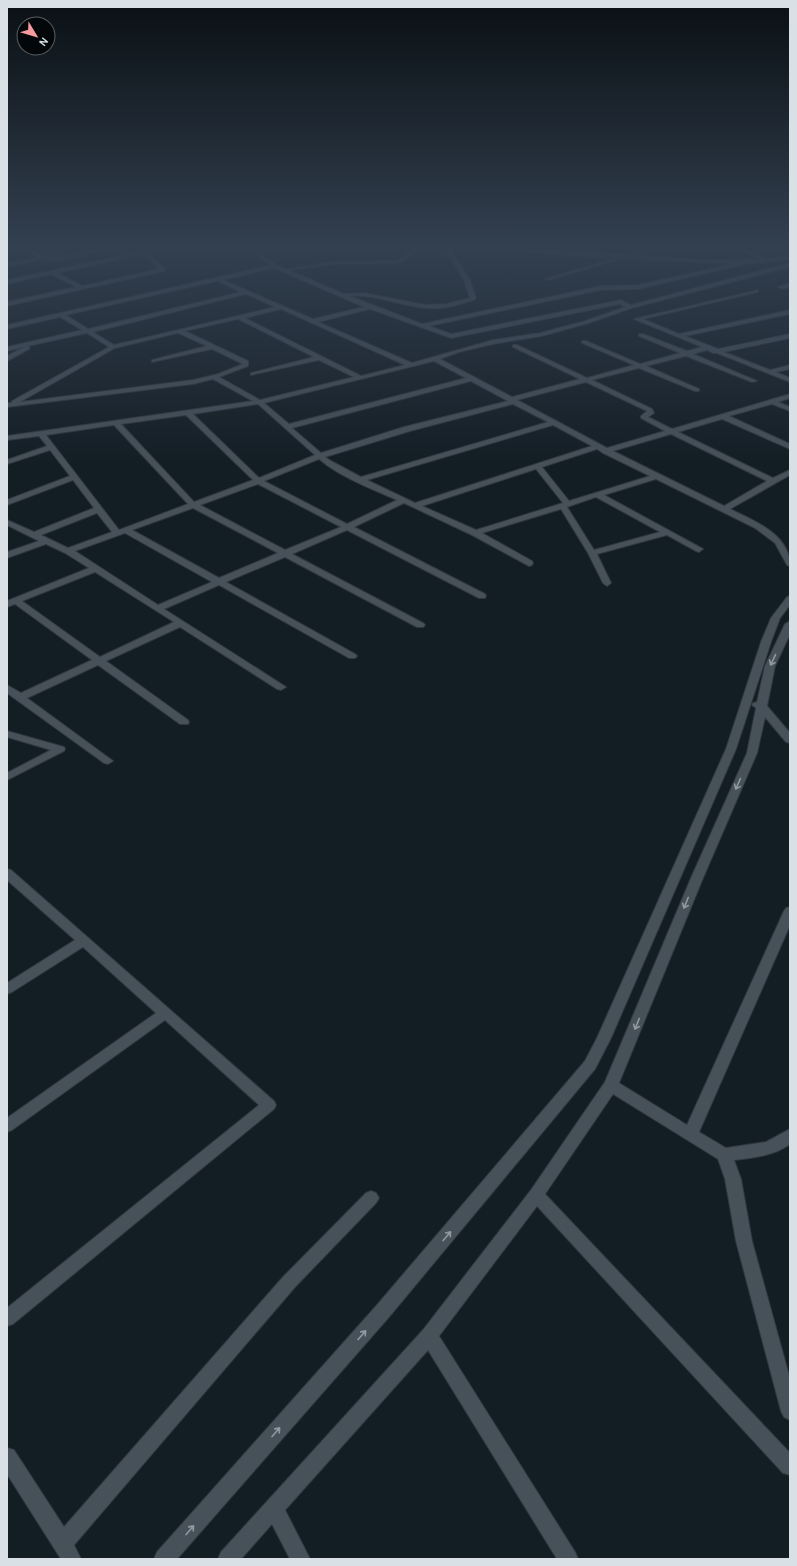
<svg xmlns="http://www.w3.org/2000/svg" width="797" height="1566" font-family="Karla,sans-serif">
  <style>
    .lines { fill: none; stroke-linecap: round; stroke-linejoin: round }
    .service-casing { stroke: #32373d; stroke-width: 2 }
    .minor-casing { stroke: #32373d; stroke-width: 2 }
    .service { fill: #46515a; fill-rule: evenodd }
    .minor { fill: #46515a; fill-rule: evenodd }
    .oneway { stroke: #9099a0 }
  </style>
  <rect width="100%" height="100%" fill="#131d24"/>
  <g class="lines">
    <defs>
      <g id="service">
        <path d="M427,246h5c-6,6 -14,5 -21,9 -5,3 -8,7 -14,8l-64,1 -49,7 -2,-1 51,-8 64,-1 10,-8z"/>
        <polygon points="623,256 627,257 549,280 545,279"/>
      </g>
      <g id="minor">
        <polygon points="14,246 21,246 45,256 57,257 114,246 124,246 57,261 44,259 7,267 7,263 39,257"/>
        <path d="M168,246h9l-28,7 16,16v2l-158,35v-4l69,-15 -25,-13 -44,10v-4zM144,254l15,15 -77,17 -25,-13z"/>
        <path d="M243,246h5l29,19 67,29 20,-1 62,12 20,-1 24,-6 -6,-18 -17,-27 2,-7h4v7l17,27 6,18 -2,2c-16,5 -32,10 -48,8 -26,-2 -50,-14 -76,-12l72,28 179,-38 37,-1 94,-21 -156,-8 -108,-8 -2,-2h21l222,14 51,-1 -25,-10 -42,1 -61,-2 -3,-2h109l28,13 24,-3v4l-44,4 -108,25 -37,1 -172,36 22,8 170,-34 10,5 159,-42v4l-158,41 -43,15 -47,13 -49,8 -34,8 -19,7 72,38 68,-18 -67,-32v-2h4l70,33 47,-13 -52,-22v-2h4l54,23 40,-11 -41,-17v-2h4l44,17 15,-4 -68,-28 124,-29v2l-115,27 36,15 111,-24v4l-105,22 33,13 72,-15v4l-66,14 46,18 20,-5v4l-14,3 14,6v4l-73,-29h-4l-6,-3 -14,4 64,27 -5,1 -66,-26 -40,10 53,23v2h-4l-56,-23 -47,12 60,29 2,4 -6,4 24,12 118,-35v4l-12,4 12,5v4l-18,-7 -43,12 61,28v5l-68,-30 -44,13 95,46 17,-8v5l-60,34c24,12 60,25 60,57l-3,-1 -12,-22 -20,-15 -99,-49 -52,16 99,54 -4,3 -3,-1 -29,-16 -70,19 14,29 -4,3 -4,-3 -15,-30 -27,-44 -79,24 50,28 1,2 -1,2 -3,1 -57,-31 -68,-32 -50,24 131,67 1,2 -1,2h-6l-132,-68 -55,24 131,69 2,2 -2,2h-6l-132,-70 -59,25 129,72 2,2 -2,2h-6l-130,-73 -55,24 122,78 -5,3 -4,-1 -97,-62 -74,34 82,59 1,2 -1,2h-8l-82,-59 -71,33 86,63 -5,3 -4,-1 -97,-70v-8l14,8 71,-33 -77,-56 -8,3v-6l82,-33 -24,-15 -19,-9 -39,14v-6l32,-11 -32,-16v-5l27,12 60,-24 -21,-28 -66,25v-5l63,-24 -20,-26 -43,14v-4l40,-14 -8,-10 -32,4v-4l246,-35 -40,-22 -20,5 -186,23v-4h4l1,-2 97,-54 -22,-14 -59,13 2,2 -1,1 -22,12v-5l17,-9 -17,4v-4l75,-17 -22,-13 -53,12v-4l264,-60zM274,268l90,39 -51,12 -90,-39zM217,281l24,11 -153,37 -22,-14zM246,294l29,13 -161,38 -21,-13zM620,304l5,3 -40,14 -45,12 -47,7 -81,23 -94,-41 52,-13 81,29zM281,309l124,56 -44,11 -116,-58zM238,319l76,38 -63,16v2l68,-15 35,17 -94,23 -41,-23 29,-11v-5l-63,-30zM178,333l29,13 -55,14v2l60,-13 31,15 -25,10 -25,6 -173,22 95,-54zM434,361l32,17 -177,46 -25,-21zM471,381l37,20 -104,26 -83,26 -29,-25zM586,382l61,29 -6,5v2l24,13 -58,17 -90,-48zM258,404l57,51 -56,23 -66,-64zM513,404l35,18 -187,55 -30,-16 -6,-4 85,-26zM186,415l67,65 -59,22 -73,-78zM114,425l74,79 -69,26 -73,-95zM553,425l39,21 -177,57 -48,-23zM671,434l96,47 -43,25 -111,-55zM597,449l6,4 47,23 -81,25 -27,-34zM319,459c21,18 53,30 78,41l-50,24 -83,-43zM536,469l27,34 -87,27 -54,-24zM258,484l83,43 -56,23 -85,-45zM596,497l64,35 -66,18 -27,-43zM193,508l85,45 -59,25 -87,-48zM97,513l15,19 -44,16 -27,-13zM125,533l87,49 -54,23 -83,-54zM95,572l79,50 -74,35 -78,-56z"/>
        <polygon points="790,283 790,287 781,289 778,287"/>
        <polygon points="790,596 790,605 780,618 771,642 736,749 611,1038 595,1069 389,1317 177,1559 154,1559 157,1552 377,1305 585,1061 597,1038 726,749 761,642 771,618 787,597"/>
        <path d="M790,621v13l-15,32 -8,40 23,27v10l-4,-1 -21,-25 -8,36 -54,125 -84,205 68,42 97,-214 2,-3 4,-1v18l-91,207 27,16 40,-6 24,-13v15c-16,12 -37,14 -56,16l7,19 11,62 38,138v41l-6,-3 -3,-6 -45,-170 -11,-62 -7,-20 -105,-65 -68,100 245,259v22l-7,-2 -246,-267 -98,130 136,216 3,7h-21l-129,-209 -143,160 25,49h-20l-18,-35 -31,35h-23l3,-7 202,-222 108,-140 74,-108 86,-204 56,-125 9,-45 -4,-3 1,-2 4,-1 8,-36 20,-42z"/>
        <polygon points="7,731 64,747 65,749 64,751 7,780 7,773 51,750 7,737"/>
        <polygon points="7,869 11,870 274,1101 276,1105 274,1109 13,1324 7,1326 7,1308 259,1105 165,1020 12,1130 7,1132 7,1118 156,1013 83,947 12,992 7,994 7,983 75,940 7,880"/>
        <polygon points="371,1191 376,1193 379,1198 376,1203 295,1287 74,1545 81,1559 61,1559 7,1474 7,1448 14,1450 64,1527 283,1277 366,1193"/>
      </g>
    </defs>
    <use href="#service" class="service-casing"/>
    <use href="#minor" class="minor-casing"/>
    <use href="#service" class="service"/>
    <use href="#minor" class="minor"/>
  </g>
  <defs><path id="oneway-shaft" d="M-6 0H5M1.5-3L5.5 0L1.5 3" fill="none" stroke-width="1.6" stroke-linecap="round" stroke-linejoin="round"/></defs>
  <g class="oneway">
    <use href="#oneway-shaft" transform="translate(773 660) rotate(115)"/>
    <use href="#oneway-shaft" transform="translate(738 784) rotate(114)"/>
    <use href="#oneway-shaft" transform="translate(686 903) rotate(112)"/>
    <use href="#oneway-shaft" transform="translate(637 1024) rotate(112)"/>
    <use href="#oneway-shaft" transform="translate(447 1236) rotate(-50)"/>
    <use href="#oneway-shaft" transform="translate(362 1335) rotate(-49)"/>
    <use href="#oneway-shaft" transform="translate(276 1432) rotate(-49)"/>
    <use href="#oneway-shaft" transform="translate(190 1530) rotate(-49)"/>
  </g>
  <linearGradient id="sky" x2="0" y2="1"><stop stop-color="#0a1014"/><stop offset="0.53" stop-color="#334050"/><stop offset="1" stop-color="#334050" stop-opacity="0"/></linearGradient>
  <rect width="797" height="465" fill="url(#sky)"/>
  <rect width="797" height="1566" fill="none" stroke="#dae1e6" stroke-width="16"/>
  <g transform="translate(36 36) rotate(128)"><circle r="19" fill="#04070a" stroke="#5a5e62"/>
  <path d="M0-3L7 15L0 10L-7 15Z" fill="#f59b9d"/>
  <text y="-6" font-size="11" font-weight="bold" text-anchor="middle" fill="#dae1e6">N</text>
  </g>
</svg>
